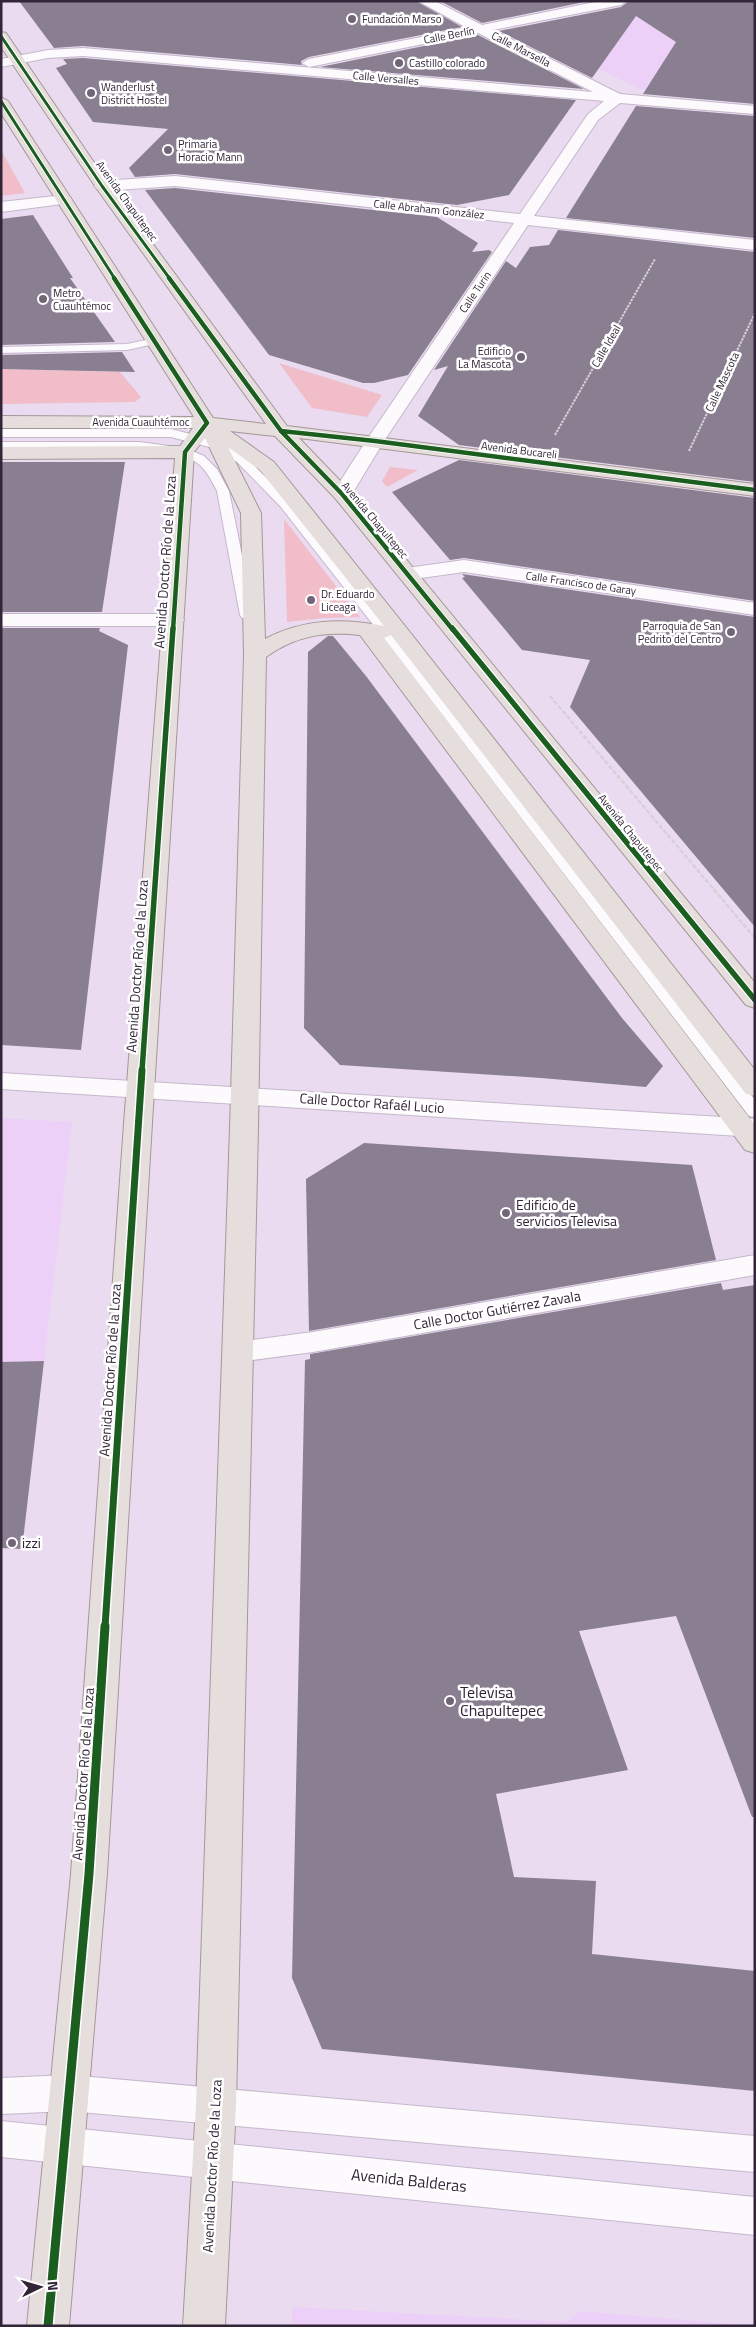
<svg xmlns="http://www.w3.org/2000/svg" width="756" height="2327" font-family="'Titillium Web',sans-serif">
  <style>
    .built { fill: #ecd0f8 }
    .green { fill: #f0bdc9 }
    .building { fill: #8a7f90 }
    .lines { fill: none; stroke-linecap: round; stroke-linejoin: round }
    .lane-casing { stroke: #c5b8ca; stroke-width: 2 }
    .street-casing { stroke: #c5b8ca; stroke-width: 2 }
    .secondary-casing { stroke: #c5b8ca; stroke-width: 2 }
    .primary-casing { stroke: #a59797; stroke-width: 2 }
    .path-far1 { stroke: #d5d1d7; stroke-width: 2; stroke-dasharray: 2.5 1; stroke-linecap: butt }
    .path { stroke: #d5d1d7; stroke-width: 2.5; stroke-dasharray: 4.5 2; stroke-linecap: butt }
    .lane { fill: #fcfafd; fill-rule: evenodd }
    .street { fill: #fcfafd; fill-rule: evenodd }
    .secondary { fill: #fcfafd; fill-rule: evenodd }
    .primary { fill: #e5dedc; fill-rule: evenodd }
    .cycleway-far4-casing { stroke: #fff; stroke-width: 5 }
    .cycleway-far3-casing { stroke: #fff; stroke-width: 6 }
    .cycleway-far2-casing { stroke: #fff; stroke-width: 8 }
    .cycleway-far1-casing { stroke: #fff; stroke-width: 10 }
    .cycleway-casing { stroke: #fff; stroke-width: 12 }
    .cycleway-far4 { stroke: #1b5e20; stroke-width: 3 }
    .cycleway-far3 { stroke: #1b5e20; stroke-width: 4.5 }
    .cycleway-far2 { stroke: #1b5e20; stroke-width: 5.5 }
    .cycleway-far1 { stroke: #1b5e20; stroke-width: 7 }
    .cycleway { stroke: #1b5e20; stroke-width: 9 }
    .poi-dot { fill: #726578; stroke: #fff; stroke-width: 2 }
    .labels { text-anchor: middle; stroke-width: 5; stroke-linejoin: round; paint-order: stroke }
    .far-poi-label { font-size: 11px; fill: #312537; stroke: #fff; text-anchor: start }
    .far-street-label { font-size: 11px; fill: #312537; stroke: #fff }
    .street-label { font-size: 14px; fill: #312537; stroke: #fff }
    .poi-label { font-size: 14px; fill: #312537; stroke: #fff; text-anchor: start }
    .near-poi-label { font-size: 16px; fill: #312537; stroke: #fff; text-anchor: start }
    .near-street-label { font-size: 16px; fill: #312537; stroke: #fff }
  </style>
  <rect width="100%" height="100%" fill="#eadbf1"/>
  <g class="built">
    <polygon points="670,1 755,99 642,90 527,34"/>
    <polygon points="1,1118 72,1122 44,1361 1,1362"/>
    <polygon points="292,2307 568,2322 579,2311 755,2326 292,2326"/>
  </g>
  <g class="green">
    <polygon points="1,150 25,193 1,196"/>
    <polygon points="279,363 382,395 367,417 312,408"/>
    <polygon points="1,369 120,372 141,397 135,402 1,404"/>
    <polygon points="390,467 418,470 387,487 382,481"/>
    <polygon points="284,519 360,617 324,618 287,622"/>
  </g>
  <g class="building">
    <polygon points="19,1 416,1 462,27 309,57 301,61 302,65 83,46 54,48"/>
    <polygon points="440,1 589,1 482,23"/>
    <polygon points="629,1 755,1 755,104 643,94 676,42 636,16 592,78 499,31 621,7"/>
    <polygon points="478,35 584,89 320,67"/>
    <polygon points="83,58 576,100 509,195 457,205 175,174 135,177 129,168 168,129 93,122 56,68 67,64 63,59"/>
    <polygon points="636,106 755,116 755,238 566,218"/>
    <polygon points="175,188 437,217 478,243 472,252 489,250 492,252 408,375 374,383 363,383 269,355 145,190"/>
    <polygon points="33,215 73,278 70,278 115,342 1,345 1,219"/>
    <polygon points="558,230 755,252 755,482 459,445 418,416 448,366 434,370 506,261 516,268 530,247 549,245"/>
    <polygon points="122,352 135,372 1,369 1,355"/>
    <polygon points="459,460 755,498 755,601 464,558 450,560 392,492"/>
    <polygon points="1,462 125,462 102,612 1,612"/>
    <polygon points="462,574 755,617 755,927 570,707 590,660 522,650 462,578 465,577"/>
    <polygon points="1,628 100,628 99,631 128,645 81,1050 1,1045"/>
    <polygon points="328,636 333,636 366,676 622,1018 663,1066 646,1087 541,1078 340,1065 304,1028 308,652"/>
    <polygon points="364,1143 692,1165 716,1260 309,1331 306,1179"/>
    <polygon points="721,1283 723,1290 755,1285 755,1817 752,1817 676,1616 579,1631 628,1770 496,1794 514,1877 596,1881 592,1954 755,1971 755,2091 322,2049 292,1978 305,1360 310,1359 310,1354"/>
    <polygon points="44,1361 22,1549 1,1548 1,1362"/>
  </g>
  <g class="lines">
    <defs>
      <g id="lane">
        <polygon points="155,338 159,339 159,343 127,350 1,353 1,347 127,344"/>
        <polygon points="1,429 171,429 221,442 245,456 288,500 392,630 755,1100 755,1117 749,1116 382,636 280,506 237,462 213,448 171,437 1,437"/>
        <path d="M1,442h138l46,6 19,8 13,13 12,22 25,124 -2,3h-10l-2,-3 -23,-124c-6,-11 -11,-23 -23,-30 -31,-19 -151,-11 -193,-11z"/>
      </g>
      <g id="street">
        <polygon points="418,1 435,1 482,25 600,1 627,1 621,5 493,30 620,94 755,106 755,114 620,103 598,120 534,216 755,240 755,250 528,225 384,441 352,494 349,498 342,500 335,498 332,494 366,441 514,223 175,186 102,191 97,189 94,186 97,183 102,181 175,176 520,214 588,114 604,101 83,56 48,58 1,67 1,59 48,50 83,48 593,92 478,33 309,67 302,63 309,59 467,28"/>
        <polygon points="64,195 70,197 72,200 70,203 1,212 1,202"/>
        <polygon points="464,560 755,603 755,615 464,572 407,580 400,578 397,574 400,570 407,568"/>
        <polygon points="1,614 174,614 181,616 184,620 181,624 174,626 1,626"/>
        <polygon points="1,1073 755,1119 755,1137 1,1089"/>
        <polygon points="755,1255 755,1275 313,1352 238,1362 227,1359 223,1352 227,1345 238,1342 313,1332"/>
      </g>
      <g id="secondary">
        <polygon points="69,2075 755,2136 755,2172 69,2111 1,2114 1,2078"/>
        <polygon points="1,2121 755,2197 755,2235 1,2157"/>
      </g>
      <path id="primary" d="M1,32l5,1 102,150 179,243 468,58v12l-456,-58 50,52 406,493v25l-9,-3 -411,-507 -60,-62 -45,-5 44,31 135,169 346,439v26l-9,-2 -355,-459 -7,3 371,487v28l-10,-3 -385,-515c-36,-4 -65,1 -94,22l-8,471 -22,977 -11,221h-42l13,-221 34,-977 14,-473 -3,-142 -36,-75 -11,14 -42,671 -45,751 -38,452h-42l44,-452 53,-751 51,-665 -174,1v-12l179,-1 13,-18h-192v-12l193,1 -193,-304v-16l7,4 205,317 53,6 -169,-235 -96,-142zM228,447l32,23 124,156c-42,-8 -81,-7 -119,13l-4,-126z"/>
    </defs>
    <use href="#lane" class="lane-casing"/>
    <use href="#street" class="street-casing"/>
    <use href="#secondary" class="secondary-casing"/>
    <use href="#primary" class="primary-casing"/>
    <g class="path-far1">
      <polyline points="555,435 655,259"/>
      <polyline points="689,451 755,313"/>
    </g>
    <polyline class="path" points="550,696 755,938"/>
    <use href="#lane" class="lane"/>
    <use href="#street" class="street"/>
    <use href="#secondary" class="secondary"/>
    <use href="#primary" class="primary"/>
    <defs>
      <g id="cycleway-far4">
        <polyline points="1,36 102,186 170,279"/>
        <polyline points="1,101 115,279"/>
      </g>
      <g id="cycleway-far3">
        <polyline points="114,278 207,423 185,452 173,630"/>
        <polyline points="169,278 281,431 342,494 453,630"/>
        <polyline points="281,431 375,441 755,490"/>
      </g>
      <g id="cycleway-far2">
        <polyline points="452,628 755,1000"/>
        <polyline points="142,1071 173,628"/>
      </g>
      <polyline id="cycleway-far1" points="105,1627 142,1070"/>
      <polyline id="cycleway" points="48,2326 89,1874 105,1626"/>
    </defs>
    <use href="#cycleway-far4" class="cycleway-far4-casing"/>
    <use href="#cycleway-far3" class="cycleway-far3-casing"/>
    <use href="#cycleway-far2" class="cycleway-far2-casing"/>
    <use href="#cycleway-far1" class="cycleway-far1-casing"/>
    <use href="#cycleway" class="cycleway-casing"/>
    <use href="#cycleway-far4" class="cycleway-far4"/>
    <use href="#cycleway-far3" class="cycleway-far3"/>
    <use href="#cycleway-far2" class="cycleway-far2"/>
    <use href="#cycleway-far1" class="cycleway-far1"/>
    <use href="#cycleway" class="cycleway"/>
  </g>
  <g class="poi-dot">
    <circle cx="352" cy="19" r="5"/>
    <circle cx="399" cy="63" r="5"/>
    <circle cx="91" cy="93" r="5"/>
    <circle cx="168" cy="150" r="5"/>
    <circle cx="43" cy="299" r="5"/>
    <circle cx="521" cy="357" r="5"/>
    <circle cx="311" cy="600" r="5"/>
    <circle cx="731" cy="632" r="5"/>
    <circle cx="506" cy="1213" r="5"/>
    <circle cx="12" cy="1543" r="5"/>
    <circle cx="450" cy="1701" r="5"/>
  </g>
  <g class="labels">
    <g class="far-poi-label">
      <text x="362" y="23">Fundación Marso</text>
      <text x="409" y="67">Castillo colorado</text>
      <text x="101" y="91">Wanderlust<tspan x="101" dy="13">District Hostel</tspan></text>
      <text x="178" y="148">Primaria<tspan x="178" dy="13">Horacio Mann</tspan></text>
      <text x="53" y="297">Metro<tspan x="53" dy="13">Cuauhtémoc</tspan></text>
      <text x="511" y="355" text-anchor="end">Edificio<tspan x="511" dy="13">La Mascota</tspan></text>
      <text x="321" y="598">Dr. Eduardo<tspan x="321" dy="13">Liceaga</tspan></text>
      <text x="721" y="630" text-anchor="end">Parroquia de San<tspan x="721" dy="13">Pedrito del Centro</tspan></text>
    </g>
    <g class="far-street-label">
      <text transform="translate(449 35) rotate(-11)" y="4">Calle Berlín</text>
      <text transform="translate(521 49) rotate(27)" y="4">Calle Marsella</text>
      <text transform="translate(386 78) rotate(5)" y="4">Calle Versalles</text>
      <text transform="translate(127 201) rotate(54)" y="4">Avenida Chapultepec</text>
      <text transform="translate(429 209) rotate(6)" y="4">Calle Abraham González</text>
      <text transform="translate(475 292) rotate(-56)" y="4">Calle Turin</text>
      <text transform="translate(606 346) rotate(-60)" y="4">Calle Ideal</text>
      <text transform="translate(722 382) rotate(-65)" y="4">Calle Mascota</text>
      <text x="141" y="426">Avenida Cuauhtémoc</text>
      <text transform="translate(519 450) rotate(7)" y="4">Avenida Bucareli</text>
      <text transform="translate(375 520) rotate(50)" y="4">Avenida Chapultepec</text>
      <text transform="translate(581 583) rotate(8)" y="4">Calle Francisco de Garay</text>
      <text transform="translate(631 833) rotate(51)" y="4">Avenida Chapultepec</text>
    </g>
    <g class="street-label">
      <text transform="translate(165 562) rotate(-86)" y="5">Avenida Doctor Río de la Loza</text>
      <text transform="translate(137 966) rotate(-86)" y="5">Avenida Doctor Río de la Loza</text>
      <text transform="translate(372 1103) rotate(4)" y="5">Calle Doctor Rafaél Lucio</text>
      <text transform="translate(497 1310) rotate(-10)" y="5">Calle Doctor Gutiérrez Zavala</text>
      <text transform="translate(110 1370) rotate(-86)" y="5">Avenida Doctor Río de la Loza</text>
      <text transform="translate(83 1774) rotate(-86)" y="5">Avenida Doctor Río de la Loza</text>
      <text transform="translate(212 2166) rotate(-87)" y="5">Avenida Doctor Río de la Loza</text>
    </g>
    <g class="poi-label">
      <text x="516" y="1210">Edificio de<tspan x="516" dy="16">servicios Televisa</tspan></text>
      <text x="22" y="1548">izzi</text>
    </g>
    <g class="near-poi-label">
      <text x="460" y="1698">Televisa<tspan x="460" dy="18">Chapultepec</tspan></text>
    </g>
    <g class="near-street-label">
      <text transform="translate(409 2180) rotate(6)" y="6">Avenida Balderas</text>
    </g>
  </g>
  <rect width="756" height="2327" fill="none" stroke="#312537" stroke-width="5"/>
  <g transform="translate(40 2287) rotate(85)" stroke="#ffffff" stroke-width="4" paint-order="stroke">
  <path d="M0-4L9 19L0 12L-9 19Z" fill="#312537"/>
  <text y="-8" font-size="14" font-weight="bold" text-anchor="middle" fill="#312537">N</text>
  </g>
</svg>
